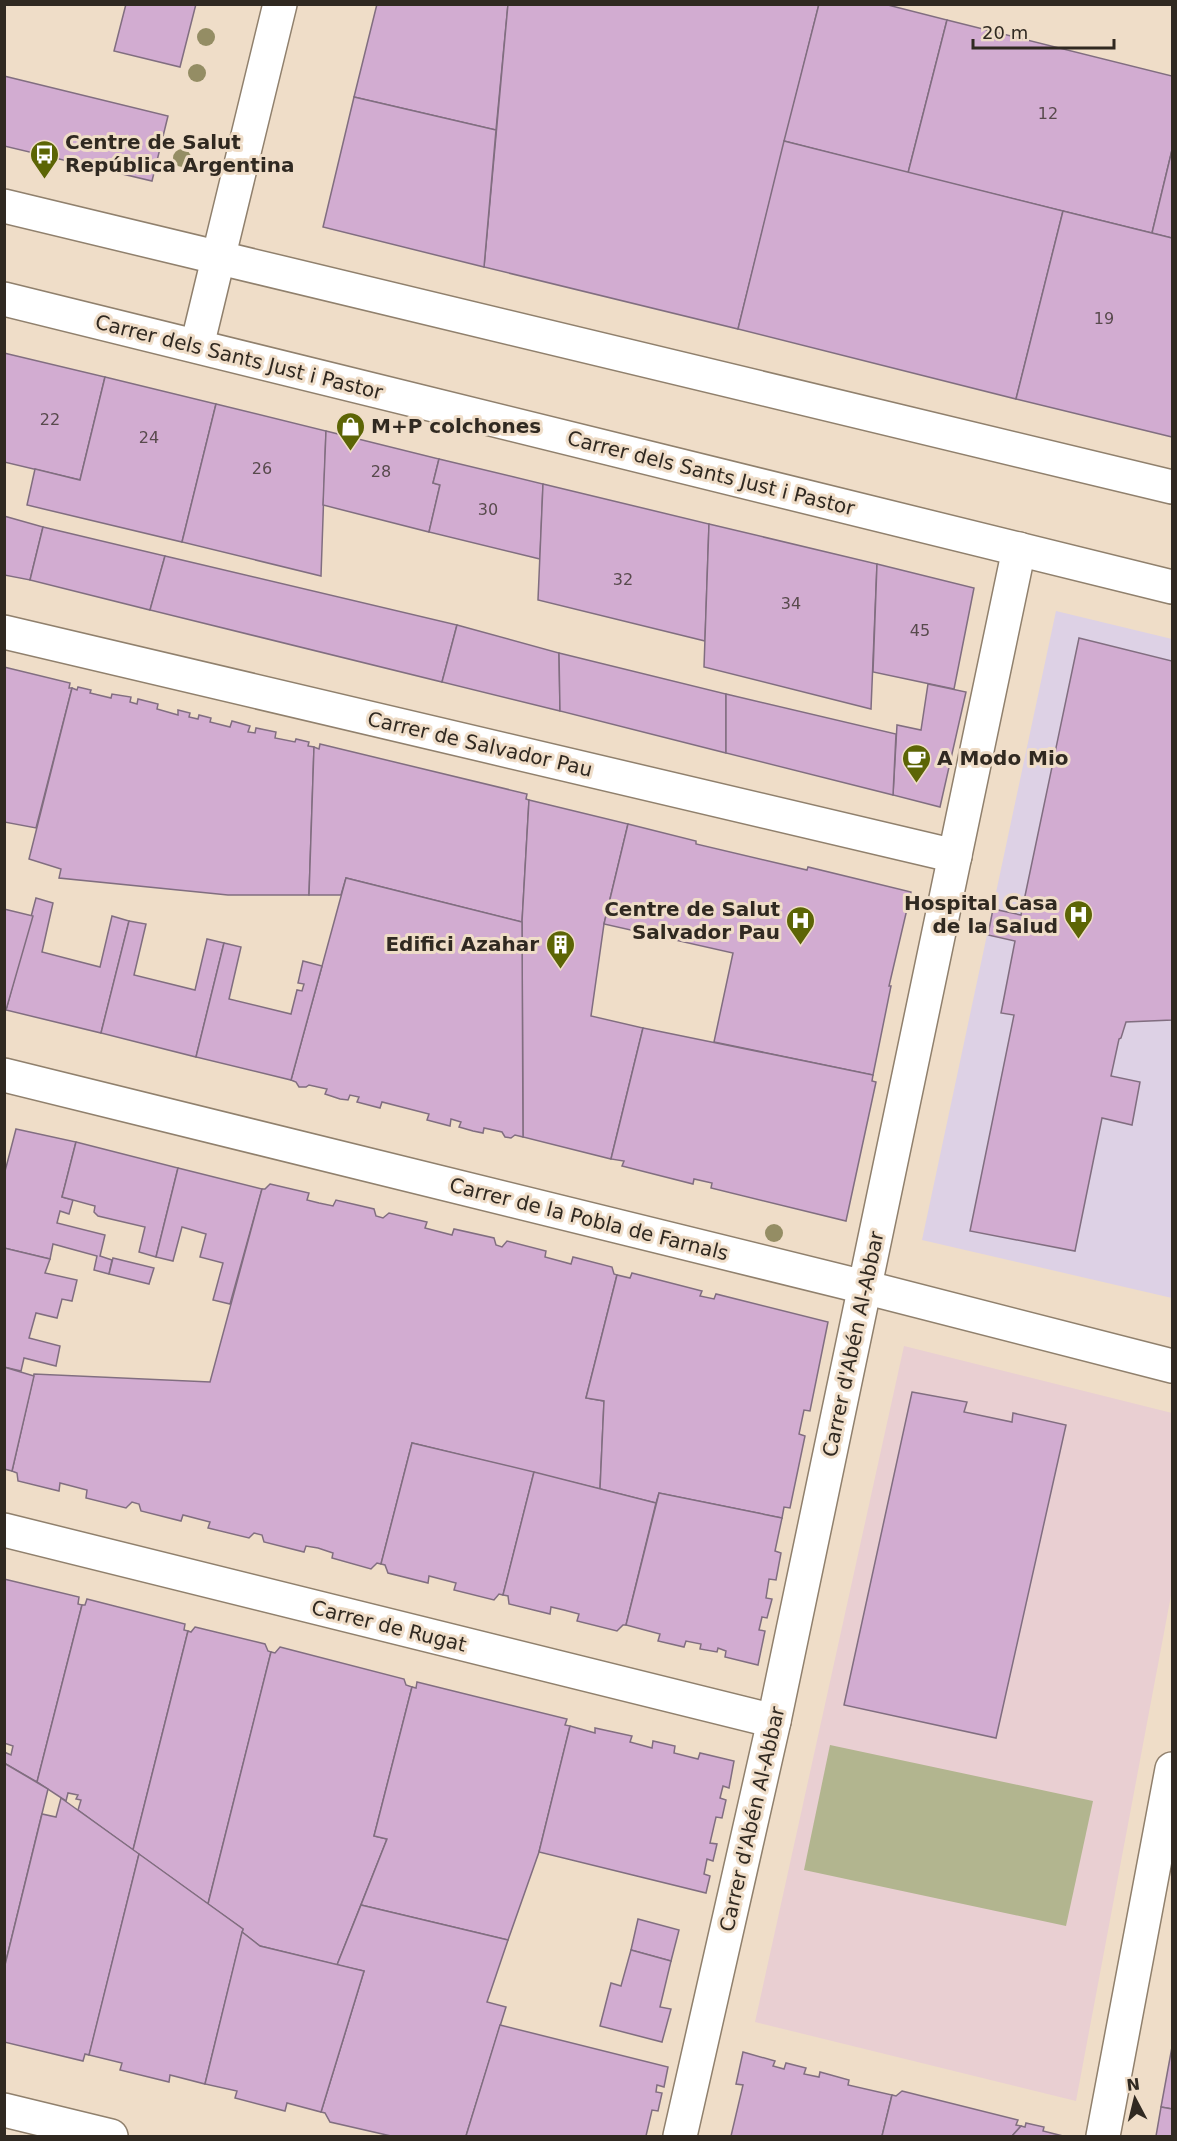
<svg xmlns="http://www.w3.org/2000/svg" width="1177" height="2141" font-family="'DejaVu Sans',sans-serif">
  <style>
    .education { fill: #e9cfd2 }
    .medical { fill: #ddd1e5 }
    .green { fill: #b2b58f }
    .building { fill: #d2acd1; stroke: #816e80; stroke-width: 1.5 }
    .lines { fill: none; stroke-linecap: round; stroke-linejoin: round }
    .minor-casing { stroke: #90806d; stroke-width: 36 }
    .tertiary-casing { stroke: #90806d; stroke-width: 36 }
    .minor { stroke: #fff; stroke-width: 33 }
    .tertiary { stroke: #fff; stroke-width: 33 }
    .tree { fill: #948d64 }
    .labels { text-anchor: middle; stroke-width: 6; stroke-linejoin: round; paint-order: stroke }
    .number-label { font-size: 16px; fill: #584a4d }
    .poi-label { font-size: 20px; font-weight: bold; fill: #302921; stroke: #efddc8; text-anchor: start }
    .street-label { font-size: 20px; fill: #302921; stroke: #efddc8 }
  </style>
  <rect width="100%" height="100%" fill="#efddc8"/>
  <polygon class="education" points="904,1346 1172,1413 1172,1590 1076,2101 755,2022"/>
  <polygon class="medical" points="1056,611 1172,639 1172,1298 922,1240"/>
  <polygon class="green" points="830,1745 1093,1801 1066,1926 804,1870"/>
  <g class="building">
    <polygon points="126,4 196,4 180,67 114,51"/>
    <polygon points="377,4 508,4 496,130 354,97"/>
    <polygon points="508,4 819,4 738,329 484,267"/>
    <polygon points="819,4 884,4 947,20 908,173 784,141"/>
    <polygon points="947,20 1172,76 1172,150 1152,233 908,173"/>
    <polygon points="4,76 168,116 152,181 4,146"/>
    <polygon points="354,97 496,130 484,267 323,227"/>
    <polygon points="784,141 1063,211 1016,399 738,329"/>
    <polygon points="1172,150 1172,238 1152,233"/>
    <polygon points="1063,211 1172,238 1172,437 1016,399"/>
    <polygon points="4,353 105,377 80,480 4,462"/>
    <polygon points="105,377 216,404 182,542 27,505 35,469 80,480"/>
    <polygon points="216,404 326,431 321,576 182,542"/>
    <polygon points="326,431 439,459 433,483 440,485 429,532 323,505"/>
    <polygon points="439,459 543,484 540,559 429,532 440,485 433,483"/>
    <polygon points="543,484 709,524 705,641 538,600"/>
    <polygon points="4,516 43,527 30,580 4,575"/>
    <polygon points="709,524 877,564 871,709 704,667"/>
    <polygon points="43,527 165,556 150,610 30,580"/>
    <polygon points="165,556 457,625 442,682 150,610"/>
    <polygon points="877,564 974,588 954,689 873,672"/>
    <polygon points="457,625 559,653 560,711 442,682"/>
    <polygon points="1079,638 1172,661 1172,1020 1126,1022 1121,1038 1119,1039 1111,1076 1140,1082 1132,1125 1102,1118 1075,1251 970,1231 1014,1015 1001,1013 1015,941 988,935 993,909 1021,915"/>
    <polygon points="559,653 726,694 726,753 560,711"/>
    <polygon points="4,667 70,683 69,688 72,688 36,828 4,822"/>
    <polygon points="928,684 966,692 940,807 893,795 897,725 921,730"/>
    <polygon points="78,687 91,690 90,693 111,698 112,694 131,697 130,702 137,704 138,699 158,704 157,709 178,715 178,710 190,713 189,717 198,719 199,715 211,718 210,722 230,727 232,721 250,726 248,732 255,733 256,728 276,732 275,738 295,742 296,739 309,742 308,746 314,747 309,895 228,895 59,878 61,869 29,859 72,688 77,690"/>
    <polygon points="726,694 896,734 893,795 726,753"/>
    <polygon points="320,744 527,794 526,799 529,800 522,922 346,878 341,895 309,895 314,747 319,749"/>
    <polygon points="529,800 628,824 604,924 591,1016 643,1028 611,1159 523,1137 522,922"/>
    <polygon points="628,824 696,841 696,844 807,870 808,867 911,892 889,986 891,986 873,1075 714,1042 733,953 604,924"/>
    <polygon points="346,878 522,922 523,1137 515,1135 511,1138 505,1137 502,1132 484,1128 483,1133 473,1131 459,1127 461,1122 451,1119 450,1126 427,1120 429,1114 382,1102 380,1108 357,1102 359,1097 350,1095 348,1100 340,1099 325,1094 327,1089 309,1085 306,1087 299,1087 296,1082 291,1080"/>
    <polygon points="36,898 53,903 42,952 100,967 112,916 129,921 101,1033 6,1010"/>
    <polygon points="4,909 33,916 6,1010 4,1010"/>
    <polygon points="129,921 146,924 134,975 195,990 207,939 224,943 196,1057 101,1033"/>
    <polygon points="224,943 241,947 229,999 291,1014 297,990 302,991 304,984 298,983 303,961 322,966 291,1080 196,1057"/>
    <polygon points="643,1028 873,1075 872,1081 876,1082 846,1221 711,1188 712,1183 694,1179 693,1184 622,1166 624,1161 611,1159"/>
    <polygon points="16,1129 76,1142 62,1197 73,1200 69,1214 60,1211 57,1223 105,1235 100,1256 112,1260 109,1274 94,1270 97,1256 53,1244 50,1259 4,1248 4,1175"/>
    <polygon points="76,1142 178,1168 156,1257 139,1252 145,1227 98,1216 94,1212 95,1206 62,1197"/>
    <polygon points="178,1168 262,1189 230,1304 213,1300 223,1263 200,1257 206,1234 182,1227 173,1261 156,1257"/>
    <polygon points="270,1184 309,1193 307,1200 319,1203 333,1206 336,1200 374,1209 376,1216 383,1218 389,1213 427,1222 425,1228 452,1235 454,1229 494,1238 496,1245 502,1247 507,1241 546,1251 545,1257 571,1264 573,1257 612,1267 614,1274 617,1275 586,1398 604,1401 600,1489 412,1443 381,1564 377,1563 371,1569 332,1558 333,1553 318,1548 306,1546 304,1552 264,1542 262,1535 254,1533 249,1538 208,1528 210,1522 183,1515 181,1521 141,1511 139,1504 132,1502 126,1508 86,1498 87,1490 60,1483 59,1491 18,1481 17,1473 12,1471 34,1374 210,1382 262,1189 265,1189"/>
    <polygon points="4,1248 50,1259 45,1273 77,1280 72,1301 62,1299 57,1318 36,1313 29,1338 60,1346 56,1366 24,1358 21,1371 4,1367"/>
    <polygon points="113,1258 154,1268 149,1284 109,1274"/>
    <polygon points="632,1273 702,1291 700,1296 714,1299 716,1294 828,1322 810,1411 804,1410 799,1434 805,1436 790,1508 784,1507 782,1518 659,1493 656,1503 600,1489 604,1401 586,1398 617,1275 630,1278"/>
    <polygon points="4,1367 34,1376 12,1471 4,1469"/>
    <polygon points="912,1392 967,1402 964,1412 1012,1422 1013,1413 1066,1425 996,1738 844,1705"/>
    <polygon points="412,1443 534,1472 503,1595 499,1594 494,1600 454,1590 456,1583 429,1576 428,1583 388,1573 385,1565 381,1564"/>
    <polygon points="534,1472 656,1503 626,1625 623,1625 617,1631 577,1621 579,1614 564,1610 551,1607 550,1614 509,1604 508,1596 503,1595"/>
    <polygon points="659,1493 782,1518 775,1551 781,1553 776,1580 769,1579 766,1598 772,1599 767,1618 762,1617 759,1630 765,1631 758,1665 725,1657 726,1651 718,1648 717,1652 700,1649 701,1644 686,1641 684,1647 658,1641 660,1634 626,1625"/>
    <polygon points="4,1579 79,1597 78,1604 82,1605 37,1782 4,1763 4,1752 11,1755 13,1746 4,1743"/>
    <polygon points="87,1599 185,1624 184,1630 188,1631 133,1850 78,1810 81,1800 76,1799 78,1795 68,1793 66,1801 37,1782 82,1605 85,1605"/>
    <polygon points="195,1627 265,1644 268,1651 271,1652 208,1904 133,1850 188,1631 191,1632"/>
    <polygon points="280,1647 404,1679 406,1685 412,1687 374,1836 387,1839 337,1965 260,1946 242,1932 243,1929 208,1904 271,1652 275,1653"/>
    <polygon points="417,1682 567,1719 565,1725 570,1726 539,1852 508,1940 361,1905 387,1839 374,1836 412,1687 416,1688"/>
    <polygon points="570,1726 595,1733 595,1728 632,1736 630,1742 652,1748 653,1741 675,1746 674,1753 698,1759 700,1753 734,1761 729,1788 723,1786 720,1798 726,1800 722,1818 716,1817 710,1843 717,1844 713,1861 707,1859 704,1874 710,1876 706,1893 539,1852"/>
    <polygon points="4,1763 48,1789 4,1969"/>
    <polygon points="61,1798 139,1854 90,2052 89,2055 85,2054 83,2061 4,2042 4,1969 42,1814 56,1817"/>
    <polygon points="139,1854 243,1929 205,2084 170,2075 169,2082 120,2070 122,2063 89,2055"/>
    <polygon points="361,1905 508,1940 487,2002 506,2007 466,2136 391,2136 330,2122 325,2113 321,2112 364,1971 337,1965"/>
    <polygon points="638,1919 679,1930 671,1961 631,1950"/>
    <polygon points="242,1932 260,1946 364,1971 321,2112 287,2103 285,2111 235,2098 237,2091 205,2084"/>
    <polygon points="631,1950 671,1961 660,2007 671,2009 662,2042 600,2026 611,1983 621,1986"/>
    <polygon points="500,2025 668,2067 664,2087 657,2085 656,2092 662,2093 658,2111 652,2110 646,2136 466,2136"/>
    <polygon points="1172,2047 1172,2109 1161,2107"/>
    <polygon points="743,2052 775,2061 773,2066 784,2069 786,2063 806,2068 804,2074 819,2077 820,2072 849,2080 848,2085 892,2095 882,2136 731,2136 743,2085 736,2084"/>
    <polygon points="902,2091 1018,2120 1016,2125 1021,2126 1012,2136 882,2136 892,2095 896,2096"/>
    <polygon points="1161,2107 1172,2109 1172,2136 1156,2136"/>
    <polygon points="1026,2123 1044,2127 1043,2131 1063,2136 1012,2136 1021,2126 1025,2127"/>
  </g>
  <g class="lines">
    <defs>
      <g id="minor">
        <polyline points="218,259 280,4"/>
        <polyline points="4,632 955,856"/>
        <polyline points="4,1075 864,1287 1172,1366"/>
        <polyline points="4,1530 774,1721"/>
        <polyline points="4,2110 111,2136"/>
        <polyline points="680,2136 774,1721 1019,549"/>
        <polyline points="1103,2136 1172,1769"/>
      </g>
      <g id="tertiary">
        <polyline points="4,206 1172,487"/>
        <polyline points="4,299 1172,587"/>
        <polyline points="197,346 218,259"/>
      </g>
    </defs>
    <use href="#minor" class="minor-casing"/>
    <use href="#tertiary" class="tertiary-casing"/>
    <use href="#minor" class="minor"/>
    <use href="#tertiary" class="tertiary"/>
  </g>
  <g class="tree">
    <circle cx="206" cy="37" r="9"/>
    <circle cx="197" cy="73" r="9"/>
    <circle cx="182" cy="158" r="9"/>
    <circle cx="774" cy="1233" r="9"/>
  </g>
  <defs>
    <symbol id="bus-pin" viewBox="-11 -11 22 30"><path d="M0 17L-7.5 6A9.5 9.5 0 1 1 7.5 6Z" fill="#5c6505" stroke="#efddc8"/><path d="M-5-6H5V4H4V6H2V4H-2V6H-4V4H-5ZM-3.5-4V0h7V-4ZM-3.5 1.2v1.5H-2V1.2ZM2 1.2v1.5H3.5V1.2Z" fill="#fff"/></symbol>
    <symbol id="shop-pin" viewBox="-11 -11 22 30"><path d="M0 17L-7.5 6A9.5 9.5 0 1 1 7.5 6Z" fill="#5c6505" stroke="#efddc8"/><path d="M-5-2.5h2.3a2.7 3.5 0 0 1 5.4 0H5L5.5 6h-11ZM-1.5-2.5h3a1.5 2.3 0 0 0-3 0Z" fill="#fff"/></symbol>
    <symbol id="cafe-pin" viewBox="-11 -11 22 30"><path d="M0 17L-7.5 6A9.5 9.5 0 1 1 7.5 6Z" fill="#5c6505" stroke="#efddc8"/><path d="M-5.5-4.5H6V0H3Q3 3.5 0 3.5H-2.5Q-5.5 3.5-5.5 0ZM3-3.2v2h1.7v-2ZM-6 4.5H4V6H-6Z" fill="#fff"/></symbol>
    <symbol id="hospital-pin" viewBox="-11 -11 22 30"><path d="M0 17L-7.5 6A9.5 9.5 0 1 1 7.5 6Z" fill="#5c6505" stroke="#efddc8"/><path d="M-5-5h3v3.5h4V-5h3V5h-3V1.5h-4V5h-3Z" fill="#fff"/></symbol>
    <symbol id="building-pin" viewBox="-11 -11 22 30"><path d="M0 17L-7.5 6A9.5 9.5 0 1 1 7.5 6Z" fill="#5c6505" stroke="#efddc8"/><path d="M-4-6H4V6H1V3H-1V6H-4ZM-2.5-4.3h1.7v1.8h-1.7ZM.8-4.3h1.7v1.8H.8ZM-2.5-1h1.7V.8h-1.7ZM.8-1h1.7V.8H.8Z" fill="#fff"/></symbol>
  </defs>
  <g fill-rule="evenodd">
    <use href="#bus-pin" x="28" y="138" width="33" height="45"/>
    <use href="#shop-pin" x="334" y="410" width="33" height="45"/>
    <use href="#cafe-pin" x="900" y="742" width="33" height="45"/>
    <use href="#hospital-pin" x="1062" y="898" width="33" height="45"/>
    <use href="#hospital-pin" x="784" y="904" width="33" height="45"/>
    <use href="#building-pin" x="544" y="928" width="33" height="45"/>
  </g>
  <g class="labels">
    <g class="number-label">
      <text x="1048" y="119">12</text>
      <text x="1104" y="324">19</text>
      <text x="50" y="425">22</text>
      <text x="149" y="443">24</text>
      <text x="262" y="474">26</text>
      <text x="381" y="477">28</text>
      <text x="488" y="515">30</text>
      <text x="623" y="585">32</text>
      <text x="791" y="609">34</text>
      <text x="920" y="636">45</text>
    </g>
    <g class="poi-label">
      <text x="65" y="149">Centre de Salut<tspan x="65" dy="23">República Argentina</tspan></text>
      <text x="371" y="433">M+P colchones</text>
      <text x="937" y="765">A Modo Mio</text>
      <text x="1058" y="910" text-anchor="end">Hospital Casa<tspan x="1058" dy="23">de la Salud</tspan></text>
      <text x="780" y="916" text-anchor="end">Centre de Salut<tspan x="780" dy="23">Salvador Pau</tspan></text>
      <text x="539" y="951" text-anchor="end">Edifici Azahar</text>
    </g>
    <g class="street-label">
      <text transform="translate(239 357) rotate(14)" y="7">Carrer dels Sants Just i Pastor</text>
      <text transform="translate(711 473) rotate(14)" y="7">Carrer dels Sants Just i Pastor</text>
      <text transform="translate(480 744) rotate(13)" y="7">Carrer de Salvador Pau</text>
      <text transform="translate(589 1219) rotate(14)" y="7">Carrer de la Pobla de Farnals</text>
      <text transform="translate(853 1344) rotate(-78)" y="7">Carrer d'Abén Al-Abbar</text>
      <text transform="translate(389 1626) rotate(14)" y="7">Carrer de Rugat</text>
      <text transform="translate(752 1819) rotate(-77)" y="7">Carrer d'Abén Al-Abbar</text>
    </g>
  </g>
  <rect width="1177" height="2141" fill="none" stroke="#302921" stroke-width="12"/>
  <g transform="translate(1135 2099) rotate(353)" stroke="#efddc8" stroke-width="4.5" paint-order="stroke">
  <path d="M0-4.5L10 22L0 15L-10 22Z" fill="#302921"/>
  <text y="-9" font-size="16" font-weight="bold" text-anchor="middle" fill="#302921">N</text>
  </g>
  <path d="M973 39v9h141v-9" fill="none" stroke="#302921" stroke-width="3"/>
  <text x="982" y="39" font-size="18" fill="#302921" stroke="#efddc8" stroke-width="4.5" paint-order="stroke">20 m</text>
</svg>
